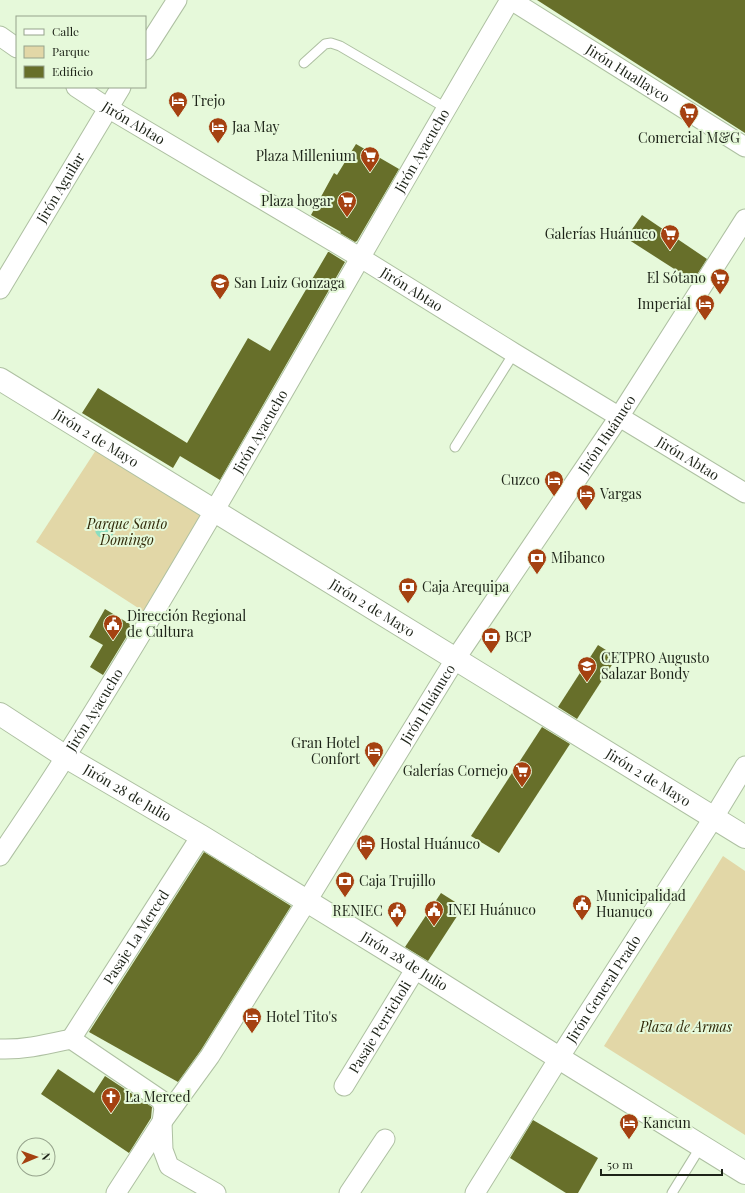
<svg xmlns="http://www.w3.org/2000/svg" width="745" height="1193" font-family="'Playfair Display',serif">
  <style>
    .green { fill: #e2d7a7 }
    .water { fill: #8bdec0 }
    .building { fill: #676f2a }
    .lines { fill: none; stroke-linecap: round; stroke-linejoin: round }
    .lane-casing { stroke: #aec0a2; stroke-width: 11 }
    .street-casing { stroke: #aec0a2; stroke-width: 21 }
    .secondary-casing { stroke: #aec0a2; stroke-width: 24 }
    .lane { stroke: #fff; stroke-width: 9 }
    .street { stroke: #fff; stroke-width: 19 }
    .secondary { stroke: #fff; stroke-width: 22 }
    .labels { text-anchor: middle; stroke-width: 4; stroke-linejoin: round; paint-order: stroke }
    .street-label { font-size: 14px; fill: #1d2318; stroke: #e6f9da }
    .poi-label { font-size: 14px; fill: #1d2318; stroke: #e6f9da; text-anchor: start }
    .park-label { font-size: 14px; font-style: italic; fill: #302909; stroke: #e6f9da }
  </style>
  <rect width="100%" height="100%" fill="#e6f9da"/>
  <g class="green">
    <polygon points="98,447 206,512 146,613 36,542"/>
    <polygon points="723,856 745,871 745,1135 604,1046"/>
  </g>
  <circle class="water" cx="105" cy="529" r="10"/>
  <g class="building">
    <polygon points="537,0 745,0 745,133"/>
    <polygon points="356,144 399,169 357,241 355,242 340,233 341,232 311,215 334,173 337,175"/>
    <polygon points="642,215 707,259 693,281 626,238"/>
    <polygon points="328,252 329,252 345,262 220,480 180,456 173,468 82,413 98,388 187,443 248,338 270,351"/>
    <polygon points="105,609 133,626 103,675 90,667 103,645 89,637"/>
    <polygon points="598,645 617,657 577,719 558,707"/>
    <polygon points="542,727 570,744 499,853 471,836"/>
    <polygon points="204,852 291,906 201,1050 178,1082 89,1032"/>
    <polygon points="441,893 463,907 428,961 405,947"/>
    <polygon points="58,1069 94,1093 105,1076 152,1107 151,1118 129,1153 41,1094"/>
    <polygon points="533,1120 598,1158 578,1193 566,1193 510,1158"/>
  </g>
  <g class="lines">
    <defs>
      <g id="lane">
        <polyline points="304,63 325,44 331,43 340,46 446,108"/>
        <polyline points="455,447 514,353"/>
        <polyline points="672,1193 701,1146"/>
      </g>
      <g id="street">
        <path id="s1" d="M511,0l234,147"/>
        <polyline points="0,36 17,48"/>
        <polyline points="145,50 177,0"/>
        <path id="s2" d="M76,87l32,21 253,150 153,95 231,140"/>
        <path id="s3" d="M0,289l121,-202"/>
        <path id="s4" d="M0,856c22,-33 45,-66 66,-100 156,-248 295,-505 444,-756"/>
        <path id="s5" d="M71,1039l130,-203"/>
        <path d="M0,1049c24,1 48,-5 71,-10l90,61 3,8 -2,14 1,28 6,16 47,27"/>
        <path id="s6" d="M344,1086l72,-118"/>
        <path id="s7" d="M116,1193l46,-71 48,-66 97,-155 149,-243 163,-241 126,-198"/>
        <polyline points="349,1193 385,1139"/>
        <path id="s8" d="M475,1193l84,-135 155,-241 31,-51"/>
      </g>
      <g id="secondary">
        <path id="s9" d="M0,379l745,458"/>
        <path id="s10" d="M0,714l66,43 135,79 215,132 143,90 186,115"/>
      </g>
    </defs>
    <use href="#lane" class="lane-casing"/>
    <use href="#street" class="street-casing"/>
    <use href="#secondary" class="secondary-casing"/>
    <use href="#lane" class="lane"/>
    <use href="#street" class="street"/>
    <use href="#secondary" class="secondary"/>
  </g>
  <defs>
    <symbol id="hotel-pin" viewBox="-11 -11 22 30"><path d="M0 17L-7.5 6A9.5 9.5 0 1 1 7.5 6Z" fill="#a54111" stroke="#e6f9da"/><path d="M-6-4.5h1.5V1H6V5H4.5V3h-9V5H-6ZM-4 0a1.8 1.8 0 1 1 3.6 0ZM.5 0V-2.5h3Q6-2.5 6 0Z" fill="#fff"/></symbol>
    <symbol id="supermarket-pin" viewBox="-11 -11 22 30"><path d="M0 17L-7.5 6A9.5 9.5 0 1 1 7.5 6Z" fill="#a54111" stroke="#e6f9da"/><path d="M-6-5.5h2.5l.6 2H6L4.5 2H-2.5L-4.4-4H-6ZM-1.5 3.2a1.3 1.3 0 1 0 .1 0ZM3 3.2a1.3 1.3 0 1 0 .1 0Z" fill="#fff"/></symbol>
    <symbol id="school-pin" viewBox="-11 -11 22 30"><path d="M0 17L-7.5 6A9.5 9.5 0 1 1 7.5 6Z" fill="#a54111" stroke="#e6f9da"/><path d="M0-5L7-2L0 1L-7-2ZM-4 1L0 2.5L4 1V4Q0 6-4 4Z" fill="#fff"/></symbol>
    <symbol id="bank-pin" viewBox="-11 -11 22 30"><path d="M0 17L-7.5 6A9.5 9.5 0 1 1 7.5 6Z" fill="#a54111" stroke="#e6f9da"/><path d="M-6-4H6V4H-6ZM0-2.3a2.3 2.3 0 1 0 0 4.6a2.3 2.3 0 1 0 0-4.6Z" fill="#fff"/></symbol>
    <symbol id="civic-pin" viewBox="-11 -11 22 30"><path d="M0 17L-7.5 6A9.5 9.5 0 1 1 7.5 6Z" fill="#a54111" stroke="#e6f9da"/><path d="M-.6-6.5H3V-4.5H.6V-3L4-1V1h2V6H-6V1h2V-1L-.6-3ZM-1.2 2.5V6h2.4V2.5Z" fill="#fff"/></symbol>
    <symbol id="university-pin" viewBox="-11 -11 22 30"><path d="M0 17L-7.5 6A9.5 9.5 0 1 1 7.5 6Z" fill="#a54111" stroke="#e6f9da"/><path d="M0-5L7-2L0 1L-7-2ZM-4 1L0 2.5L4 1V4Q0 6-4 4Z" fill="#fff"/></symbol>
    <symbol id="church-pin" viewBox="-11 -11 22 30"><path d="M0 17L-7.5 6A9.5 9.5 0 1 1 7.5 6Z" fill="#a54111" stroke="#e6f9da"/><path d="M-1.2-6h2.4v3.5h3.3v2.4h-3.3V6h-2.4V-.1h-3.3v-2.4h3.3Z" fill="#fff"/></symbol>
  </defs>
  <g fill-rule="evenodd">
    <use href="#hotel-pin" x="167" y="90" width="22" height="30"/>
    <use href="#supermarket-pin" x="678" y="101" width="22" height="30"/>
    <use href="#hotel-pin" x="207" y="116" width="22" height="30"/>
    <use href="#supermarket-pin" x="359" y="145" width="22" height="30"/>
    <use href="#supermarket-pin" x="336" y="190" width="22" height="30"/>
    <use href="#supermarket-pin" x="659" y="223" width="22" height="30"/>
    <use href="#supermarket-pin" x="709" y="267" width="22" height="30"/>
    <use href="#school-pin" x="209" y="272" width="22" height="30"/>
    <use href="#hotel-pin" x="694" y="293" width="22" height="30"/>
    <use href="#hotel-pin" x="543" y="469" width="22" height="30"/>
    <use href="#hotel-pin" x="575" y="483" width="22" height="30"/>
    <use href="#bank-pin" x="526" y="547" width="22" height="30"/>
    <use href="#bank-pin" x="397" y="576" width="22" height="30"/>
    <use href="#civic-pin" x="102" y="613" width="22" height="30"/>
    <use href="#bank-pin" x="480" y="626" width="22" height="30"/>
    <use href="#university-pin" x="576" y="655" width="22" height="30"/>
    <use href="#hotel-pin" x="363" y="740" width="22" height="30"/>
    <use href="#supermarket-pin" x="511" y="760" width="22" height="30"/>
    <use href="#hotel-pin" x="355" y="833" width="22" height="30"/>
    <use href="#bank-pin" x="334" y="870" width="22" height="30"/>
    <use href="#civic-pin" x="571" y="893" width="22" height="30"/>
    <use href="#civic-pin" x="423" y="899" width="22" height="30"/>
    <use href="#civic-pin" x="386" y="900" width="22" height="30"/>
    <use href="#hotel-pin" x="241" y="1006" width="22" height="30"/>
    <use href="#church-pin" x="100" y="1086" width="22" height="30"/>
    <use href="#hotel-pin" x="618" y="1112" width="22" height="30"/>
  </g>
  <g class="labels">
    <g class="street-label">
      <text dy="5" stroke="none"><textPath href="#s1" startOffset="138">Jirón Huallayco</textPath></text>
      <text dy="5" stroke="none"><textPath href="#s2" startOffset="68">Jirón Abtao</textPath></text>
      <text dy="5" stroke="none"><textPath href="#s4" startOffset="822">Jirón Ayacucho</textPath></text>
      <text dy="5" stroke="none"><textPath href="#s3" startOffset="118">Jirón Aguilar</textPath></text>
      <text dy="5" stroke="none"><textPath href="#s2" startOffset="392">Jirón Abtao</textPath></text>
      <text dy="5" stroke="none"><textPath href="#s4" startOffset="498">Jirón Ayacucho</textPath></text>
      <text dy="5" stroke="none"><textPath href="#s7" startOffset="904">Jirón Huánuco</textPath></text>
      <text dy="5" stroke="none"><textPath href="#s9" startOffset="113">Jirón 2 de Mayo</textPath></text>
      <text dy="5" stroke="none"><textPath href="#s2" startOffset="716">Jirón Abtao</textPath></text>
      <text dy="5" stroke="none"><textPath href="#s9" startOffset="437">Jirón 2 de Mayo</textPath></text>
      <text dy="5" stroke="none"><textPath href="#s7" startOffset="580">Jirón Huánuco</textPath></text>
      <text dy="5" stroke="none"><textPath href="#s4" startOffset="174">Jirón Ayacucho</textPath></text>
      <text dy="5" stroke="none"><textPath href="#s9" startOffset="761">Jirón 2 de Mayo</textPath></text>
      <text dy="5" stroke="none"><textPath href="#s10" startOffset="150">Jirón 28 de Julio</textPath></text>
      <text dy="5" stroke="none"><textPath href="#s5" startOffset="121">Pasaje La Merced</textPath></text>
      <text dy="5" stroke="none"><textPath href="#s10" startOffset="474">Jirón 28 de Julio</textPath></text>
      <text dy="5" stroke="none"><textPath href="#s8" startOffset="241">Jirón General Prado</textPath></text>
      <text dy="5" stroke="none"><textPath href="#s6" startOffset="69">Pasaje Perricholi</textPath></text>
    </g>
    <g class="poi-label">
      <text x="192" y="106">Trejo</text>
      <text x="232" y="132">Jaa May</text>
      <text x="689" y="143" text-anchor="middle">Comercial M&amp;G</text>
      <text x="356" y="161" text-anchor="end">Plaza Millenium</text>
      <text x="333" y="206" text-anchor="end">Plaza hogar</text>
      <text x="656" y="239" text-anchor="end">Galerías Huánuco</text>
      <text x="706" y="283" text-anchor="end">El Sótano</text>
      <text x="234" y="288">San Luiz Gonzaga</text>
      <text x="691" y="309" text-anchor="end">Imperial</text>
      <text x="540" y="485" text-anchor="end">Cuzco</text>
      <text x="600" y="499">Vargas</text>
      <text x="551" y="563">Mibanco</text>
      <text x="422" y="592">Caja Arequipa</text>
      <text x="127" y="621">Dirección Regional<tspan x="127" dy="16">de Cultura</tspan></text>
      <text x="505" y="642">BCP</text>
      <text x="601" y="663">CETPRO Augusto<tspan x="601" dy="16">Salazar Bondy</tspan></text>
      <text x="360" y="748" text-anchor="end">Gran Hotel<tspan x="360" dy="16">Confort</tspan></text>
      <text x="508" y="776" text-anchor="end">Galerías Cornejo</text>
      <text x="380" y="849">Hostal Huánuco</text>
      <text x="359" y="886">Caja Trujillo</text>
      <text x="596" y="901">Municipalidad<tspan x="596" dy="16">Huanuco</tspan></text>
      <text x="448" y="915">INEI Huánuco</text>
      <text x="383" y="916" text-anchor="end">RENIEC</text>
      <text x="266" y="1022">Hotel Tito's</text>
      <text x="125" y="1102">La Merced</text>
      <text x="643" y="1128">Kancun</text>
    </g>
    <g class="park-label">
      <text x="127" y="529">Parque Santo<tspan x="127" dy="16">Domingo</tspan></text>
      <text x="686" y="1032">Plaza de Armas</text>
    </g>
  </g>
  <rect x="16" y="16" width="130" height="72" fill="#e6f9da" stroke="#96a38c"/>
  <rect x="24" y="29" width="20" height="6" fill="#ffffff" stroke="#96a38c"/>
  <text x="52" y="36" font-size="12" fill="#1d2318">Calle</text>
  <rect x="24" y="46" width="20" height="12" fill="#e2d7a7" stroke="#96a38c"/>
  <text x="52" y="56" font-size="12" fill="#1d2318">Parque</text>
  <rect x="24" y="66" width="20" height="12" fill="#676f2a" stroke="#96a38c"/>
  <text x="52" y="76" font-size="12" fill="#1d2318">Edificio</text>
  <g transform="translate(36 1157) rotate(88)"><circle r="19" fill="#e6f9da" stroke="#96a38c"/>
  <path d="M0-3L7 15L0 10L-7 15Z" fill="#a54111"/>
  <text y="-6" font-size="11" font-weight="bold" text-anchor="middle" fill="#1d2318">N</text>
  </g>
  <path d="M601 1169v6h121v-6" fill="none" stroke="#1d2318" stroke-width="2"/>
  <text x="607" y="1169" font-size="12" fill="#1d2318" stroke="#e6f9da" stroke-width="3" paint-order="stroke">50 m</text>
</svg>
